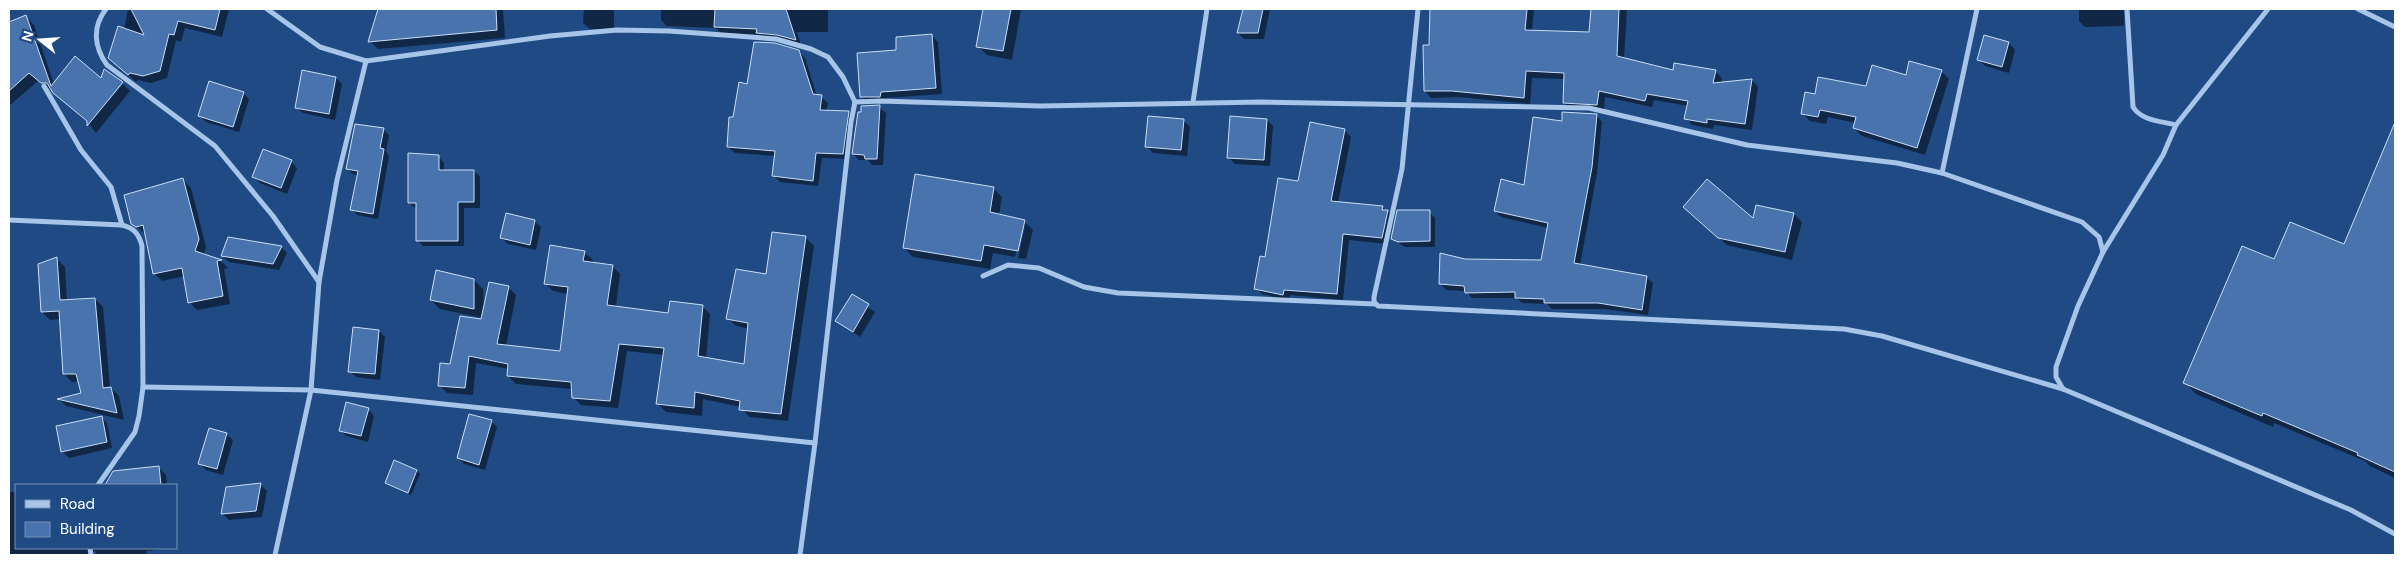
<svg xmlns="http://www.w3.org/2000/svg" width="2404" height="564" font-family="'DM Sans',sans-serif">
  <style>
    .shadow { fill: #0007 }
    .building { fill: #4873ac; stroke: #cbdef7 }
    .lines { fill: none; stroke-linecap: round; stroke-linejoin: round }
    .minor { stroke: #a7c4e9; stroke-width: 5 }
  </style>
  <rect width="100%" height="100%" fill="#1f4a83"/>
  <g class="shadow">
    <polygon points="128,9 229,9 222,37 185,28 181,42 176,40 167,78 151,83 138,80 136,82 117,65"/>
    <polygon points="380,9 503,9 505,38 378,49 370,41"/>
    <polygon points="584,9 614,9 614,30 590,29 583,23"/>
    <polygon points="661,9 828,9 828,32 797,32 801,45 764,39 759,35 721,33 716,28 667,26 661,20"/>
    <polygon points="985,9 1021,9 1012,60 987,55 978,46"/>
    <polygon points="1244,9 1270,9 1264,39 1244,39 1238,33"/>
    <polygon points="1431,9 1534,9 1532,31 1590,33 1592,9 1627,9 1624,59 1674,71 1715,71 1722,78 1721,84 1752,80 1758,87 1752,130 1714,125 1713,129 1692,125 1686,118 1688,106 1654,100 1652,107 1605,97 1604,112 1571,109 1564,103 1565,79 1532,78 1530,104 1459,97 1431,98 1425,91 1430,46"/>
    <polygon points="2079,9 2124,9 2124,26 2085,27 2079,21"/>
    <polygon points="26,17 34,25 54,84 88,122 53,91 38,81 9,106 9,23"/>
    <polygon points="932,36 938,42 942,94 886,98 886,102 868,103 862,97 898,51"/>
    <polygon points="1985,37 2009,43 2015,50 2009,73 1985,66 1979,60"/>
    <polygon points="798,51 805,58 817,96 821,97 828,103 826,112 848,113 854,119 849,159 822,158 818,186 780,182 773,175 776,156 735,153 728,147 734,118 748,85"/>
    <polygon points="1941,71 1949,79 1925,155 1862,136 1854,128 1856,123 1828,117 1826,124 1810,121 1802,113 1816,95 1867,87"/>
    <polygon points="303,72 336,78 342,84 335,120 303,113 296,107"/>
    <polygon points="123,84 130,91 96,133 89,124"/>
    <polygon points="243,93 249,99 239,132 206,122 200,116"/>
    <polygon points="879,107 886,113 883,165 872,165 868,160 859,160 853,154"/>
    <polygon points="1596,115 1602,122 1597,173 1580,265 1646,277 1653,283 1648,315 1605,309 1552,309 1547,304 1522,303 1517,298 1472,298 1466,291 1446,290 1440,283 1464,261 1542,261 1548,228 1501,217 1495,211 1526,186 1563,123"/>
    <polygon points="1183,120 1190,127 1187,156 1153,153 1147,147"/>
    <polygon points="1267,120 1273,126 1270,166 1235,164 1228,157"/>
    <polygon points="383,129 389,135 386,152 389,156 378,219 357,215 352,209 358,175 353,174 347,169"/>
    <polygon points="1345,131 1351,137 1338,203 1382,207 1388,212 1394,218 1388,244 1349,240 1343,300 1290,295 1289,300 1262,294 1256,288 1299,183"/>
    <polygon points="2392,131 2395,133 2395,478 2370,466 2365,461 2274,423 2273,427 2196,394 2185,382 2275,261 2345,246"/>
    <polygon points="438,156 444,163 444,171 474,171 480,177 480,208 464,208 464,246 423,246 417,240 417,209 409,203"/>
    <polygon points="291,161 297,168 287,194 260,183 254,177"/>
    <polygon points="183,180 191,188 206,247 204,255 221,261 228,268 224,269 230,304 197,310 189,302 185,276 162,281 154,273 145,234 133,223"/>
    <polygon points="993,188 1002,197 999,216 1024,221 1033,230 1026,259 1018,258 1025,226 1022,226 1015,257 993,253 990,269 913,257 904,248"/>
    <polygon points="1429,212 1435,218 1435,247 1405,247 1392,239"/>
    <polygon points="1794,214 1802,222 1792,260 1727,245 1692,215 1753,220"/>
    <polygon points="534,221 541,227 536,250 508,244 501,238"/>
    <polygon points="806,238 814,246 788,421 749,417 741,407 703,399 702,416 666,412 658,404 664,355 627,351 618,408 581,405 573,397 572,389 516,384 508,376 509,369 476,363 473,395 447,393 439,385 487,319 440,309 431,300 474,280 483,289 484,310 508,287 516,295 506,346 561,352 568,294 553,291 545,283 584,252 593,260 592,263 612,266 620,274 616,307 670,315 702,306 710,314 706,359 745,366 749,329 736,326 728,318"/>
    <polygon points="281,247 287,253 279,270 229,262 222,256"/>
    <polygon points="57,259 65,267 67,301 95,299 103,307 110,387 119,396 124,420 66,406 59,399 83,394 80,381 72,382 64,374 61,319 50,320 42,312"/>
    <polygon points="852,296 875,312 860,337 837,321"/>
    <polygon points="379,331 385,337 380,380 356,377 350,371"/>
    <polygon points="368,409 374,416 368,442 346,436 340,430"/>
    <polygon points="101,417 107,423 112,448 69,458 63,452"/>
    <polygon points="491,421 497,427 485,470 464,464 458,458"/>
    <polygon points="226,434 233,440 223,475 206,470 200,464"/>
    <polygon points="159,468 166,475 167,485 121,485 120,471"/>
    <polygon points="417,471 420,474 411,495 386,483"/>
    <polygon points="261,485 267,491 262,517 229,520 223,514 228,488"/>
    <polygon points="9,492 16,492 16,548 169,548 146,551 147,555 96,555 95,550 92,555 9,555"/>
  </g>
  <g class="building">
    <polygon points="131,9 220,9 215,30 178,21 174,35 169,34 160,71 143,76 130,73 128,75 108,58 118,26 144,35"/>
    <polygon points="378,9 496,9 497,30 368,42"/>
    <polygon points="715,9 786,9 796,40 777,35 756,33 757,29 714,27"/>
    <polygon points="983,9 1011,9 1003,51 976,47"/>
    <polygon points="1243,9 1263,9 1258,33 1237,33"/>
    <polygon points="1430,9 1527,9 1525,30 1589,32 1591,9 1619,9 1617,56 1673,70 1674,63 1716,70 1713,83 1752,79 1745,124 1707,119 1707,123 1684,119 1688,101 1647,94 1645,101 1599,91 1597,105 1563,103 1564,73 1526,71 1524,98 1452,91 1424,91 1423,45 1429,45"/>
    <polygon points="26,15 51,86 75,56 101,78 104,69 123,82 87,126 87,121 53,93 47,83 41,83 29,73 9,91 9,22"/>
    <polygon points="932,34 936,88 881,92 880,97 860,97 857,53 896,50 896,37"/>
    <polygon points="1984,35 2009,42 2002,67 1977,60"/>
    <polygon points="754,42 775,43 799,50 813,94 822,95 820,110 849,111 843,154 816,153 813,181 772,176 775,151 727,147 729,117 733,117 739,82 747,84"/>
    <polygon points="1909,61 1942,70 1917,148 1853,128 1856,117 1820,110 1818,117 1801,114 1805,92 1815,94 1818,77 1866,86 1872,65 1906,75"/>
    <polygon points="302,70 336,77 329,114 295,108"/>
    <polygon points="209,81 244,92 233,127 198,116"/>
    <polygon points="880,105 877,159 865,159 864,155 852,154 858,112 861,112 861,106"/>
    <polygon points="1562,112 1597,114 1592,167 1574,263 1647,276 1642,310 1598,303 1544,303 1544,299 1515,298 1515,292 1465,293 1464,286 1439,284 1440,253 1465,259 1541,260 1548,223 1494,211 1501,179 1524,185 1533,117 1562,121"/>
    <polygon points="1148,116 1184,119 1181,150 1145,147"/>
    <polygon points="1230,116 1267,119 1264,160 1227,158"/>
    <polygon points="1310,122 1345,129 1331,201 1383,206 1382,210 1388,210 1382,238 1343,234 1337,294 1284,290 1283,295 1254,289 1260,256 1265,257 1278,178 1298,181"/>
    <polygon points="2395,122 2395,472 2357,455 2358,453 2263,413 2262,416 2183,383 2242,246 2274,259 2290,222 2344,244"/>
    <polygon points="355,124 384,128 380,148 384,149 373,214 350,210 358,171 346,169"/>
    <polygon points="263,149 292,160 281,188 252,177"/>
    <polygon points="408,153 439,155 439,170 474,170 474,202 458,202 458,241 416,241 416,203 408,203"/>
    <polygon points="915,174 994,187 990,212 1025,220 1018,251 984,245 981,261 903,248"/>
    <polygon points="183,178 199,239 195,251 222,260 217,261 223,296 188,303 182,268 153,274 143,225 136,227 131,224 124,195"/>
    <polygon points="1707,179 1753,218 1756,205 1794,213 1785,252 1718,238 1683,207"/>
    <polygon points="1397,210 1430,210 1430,241 1398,242 1391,239"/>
    <polygon points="506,213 535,220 530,245 500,238"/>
    <polygon points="772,232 806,236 781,414 739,410 740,401 695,392 694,408 656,404 664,348 619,344 610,401 572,398 571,382 507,376 508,364 469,356 465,388 438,386 440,363 450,364 460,316 481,319 489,282 509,286 497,344 560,351 568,287 544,284 550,245 585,251 583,261 613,265 607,305 668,313 670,301 703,305 698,356 744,364 748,323 726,319 736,269 766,274"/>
    <polygon points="228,237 282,246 273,264 221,256"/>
    <polygon points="57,257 60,300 95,298 103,388 111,387 117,413 57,399 81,393 76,374 63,374 59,311 41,312 38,264"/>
    <polygon points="436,270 474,279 474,309 430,300"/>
    <polygon points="852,294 869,304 853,332 835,321"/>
    <polygon points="353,327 379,330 375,374 348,372"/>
    <polygon points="346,402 369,408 361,436 339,431"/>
    <polygon points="469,414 492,420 479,465 457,458"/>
    <polygon points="102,416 107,442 61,452 56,426"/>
    <polygon points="209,428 227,433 217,469 198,464"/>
    <polygon points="394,460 417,470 408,493 385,483"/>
    <polygon points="159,466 161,485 105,485 113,471"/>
    <polygon points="261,483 256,511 221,514 226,487"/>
  </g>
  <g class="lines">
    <g class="minor">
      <path d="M106,9c-14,18 -12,38 1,56l108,81 58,70 46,66 -8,108 -36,165"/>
      <polyline points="267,9 320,47 366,61 550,36 617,30 669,31 776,39 811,49 828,57 843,77 855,102"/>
      <polyline points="1418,9 1402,169 1374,297 1374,302 1378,306 1844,329 1882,336 2063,389"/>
      <path d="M2127,9l6,98c9,14 28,14 43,18"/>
      <polyline points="2358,9 2395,27"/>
      <polyline points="44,86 81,150 111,187 122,225"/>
      <polyline points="1193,102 1207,9"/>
      <polyline points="1942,173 1977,9"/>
      <path d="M9,220l113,5c12,3 17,9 20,21l1,141 -4,29 -4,16 -37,53"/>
      <polyline points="2103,252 2163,155 2176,125 2268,9"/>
      <polyline points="983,276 1008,265 1039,268 1084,287 1118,293 1375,304"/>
      <polyline points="319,282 337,180 366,61"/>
      <polyline points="143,387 311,390 815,443"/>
      <polyline points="90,548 91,555"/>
      <polyline points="800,555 815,443 851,122 855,102 881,101 1041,106 1262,102 1589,108 1747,145 1897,163 1942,173 2082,222 2099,237 2103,252 2078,306 2056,367 2056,377 2063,389 2351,510 2395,534"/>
    </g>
  </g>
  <rect width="2404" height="564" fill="none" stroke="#ffffff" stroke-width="20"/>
  <rect x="15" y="484" width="162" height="65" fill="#1f4a83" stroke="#7992b5"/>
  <rect x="25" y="500" width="25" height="8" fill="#a7c4e9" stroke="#7992b5"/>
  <text x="60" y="509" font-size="15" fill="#ffffff">Road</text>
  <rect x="25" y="522" width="25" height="15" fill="#4873ac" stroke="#7992b5"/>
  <text x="60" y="534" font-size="15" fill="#ffffff">Building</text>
  <g transform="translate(40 40) rotate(287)" stroke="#1f4a83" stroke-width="4" paint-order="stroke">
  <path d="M0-4L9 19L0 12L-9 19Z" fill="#ffffff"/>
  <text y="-8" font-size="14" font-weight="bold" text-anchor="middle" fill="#ffffff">N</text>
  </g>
</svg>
